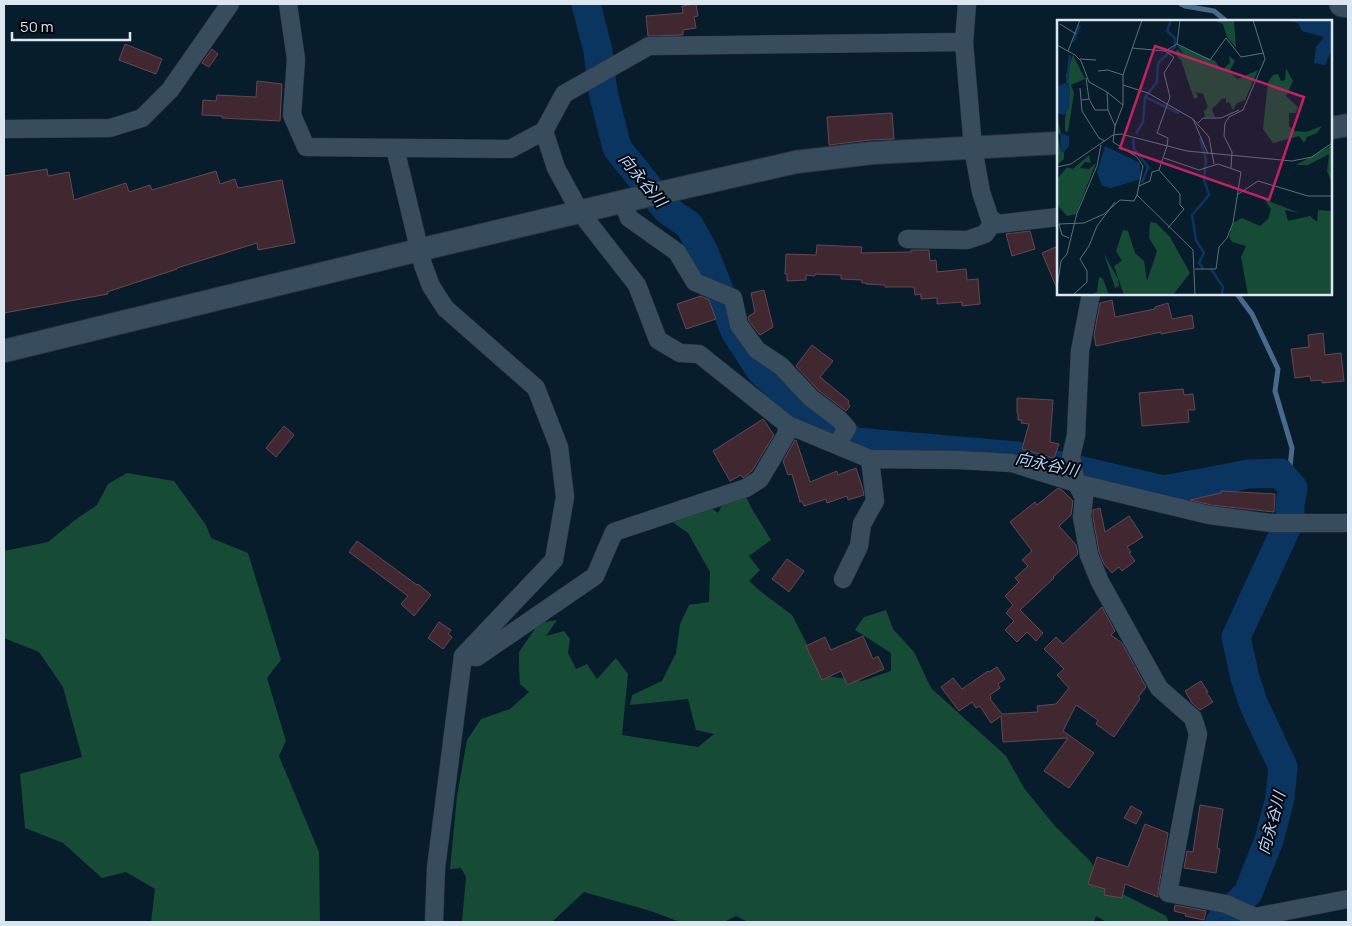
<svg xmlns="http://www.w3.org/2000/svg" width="1352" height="926" font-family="Manrope,'Noto Sans JP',sans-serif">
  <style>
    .forest { fill: #164b35 }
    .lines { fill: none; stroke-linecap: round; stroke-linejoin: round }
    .stream { stroke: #496a8c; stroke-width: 5 }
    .river { stroke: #0b3561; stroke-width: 29 }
    .building { fill: #412830; stroke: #634850 }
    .minor-casing { stroke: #2c3440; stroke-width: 19 }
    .tertiary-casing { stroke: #2c3440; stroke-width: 24 }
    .secondary-casing { stroke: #2c3440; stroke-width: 27 }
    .minor { stroke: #374d5e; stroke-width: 18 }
    .tertiary { stroke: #374d5e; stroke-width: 22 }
    .secondary { stroke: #374d5e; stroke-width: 25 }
    .labels { text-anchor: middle; stroke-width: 4; stroke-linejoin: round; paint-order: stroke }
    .water-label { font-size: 16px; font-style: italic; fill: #b6d2f5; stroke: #02070d }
    .inset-river { fill: none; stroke: #0b3561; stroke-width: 2.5 }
    .inset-road { fill: none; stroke: #5c6e7b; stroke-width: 1 }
    .view { fill: #c32262; fill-opacity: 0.15; stroke: #c32262; stroke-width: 2.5 }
    .inset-edge { fill: none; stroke: #dae7f1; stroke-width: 2.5 }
  </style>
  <rect width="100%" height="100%" fill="#081d2c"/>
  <g class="forest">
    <polygon points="127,473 174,481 206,525 211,538 248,553 281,660 267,678 286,741 279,756 319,852 320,922 151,922 155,889 126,872 102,878 63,843 25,828 20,774 82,757 63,687 39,652 4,638 4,551 48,542 75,520 97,505 108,484"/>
    <polygon points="744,493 752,509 771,540 749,556 760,570 749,581 760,591 792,615 809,648 826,676 862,681 891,671 891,653 855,630 864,617 886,610 893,629 914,652 931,688 1006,756 1024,788 1054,825 1090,861 1103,884 1166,916 1169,922 1106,922 1096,916 1094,922 748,922 736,916 724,922 680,922 651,911 584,892 552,922 462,922 466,877 461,868 450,869 457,796 467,740 481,719 510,709 529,692 520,684 519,670 519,652 539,623 557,620 546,636 564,631 570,639 568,653 576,669 587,664 597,679 616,658 628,674 622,735 698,747 714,734 696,730 688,699 630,705 632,695 662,681 676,653 680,624 689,605 709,602 710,572 688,533 665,517 704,503 718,513 725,499"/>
  </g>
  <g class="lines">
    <g class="stream">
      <polyline points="1181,4 1185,6 1214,11 1226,21"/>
      <polyline points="1237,294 1252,314 1278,369 1275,391 1292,448 1290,467 1293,488"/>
    </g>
    <polyline class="river" points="586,4 598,51 603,92 617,148 667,210 689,225 704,252 735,331 761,371 803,409 855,442 1018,456 1164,490 1249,474 1280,473 1293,488 1290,504 1290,520 1236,637 1245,678 1254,705 1283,767 1280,798 1269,840 1248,893 1220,922"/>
  </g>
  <g class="building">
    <polygon points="696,4 698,16 694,17 696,28 683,30 683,35 648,36 646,16 683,13 682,6"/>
    <polygon points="125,44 162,59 156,74 119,60"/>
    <polygon points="212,49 218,54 209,67 202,63"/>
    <polygon points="257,81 282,84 280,121 222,118 222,116 202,115 203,100 216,101 217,95 256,97"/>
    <polygon points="892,113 894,139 870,140 829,145 827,117"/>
    <polygon points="47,169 48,176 69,172 74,200 126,183 129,192 150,185 152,190 216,171 220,184 235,179 238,188 282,180 295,243 258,250 257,243 177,268 177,269 107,292 108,294 4,313 4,176"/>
    <polygon points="1030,231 1035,249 1012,256 1006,234"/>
    <polygon points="817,245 862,247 861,253 911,252 911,250 929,250 930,261 936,260 937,272 966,269 967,280 978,279 980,304 962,306 962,302 937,304 937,298 921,299 921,294 915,295 914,287 885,287 885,285 866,284 866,283 862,283 862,280 841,279 841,275 815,274 815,276 806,275 806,280 787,281 787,274 785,274 786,254 816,255"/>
    <polygon points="1058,246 1058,291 1042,253"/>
    <polygon points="764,290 773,327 760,335 749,321 748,317 755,312 751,293"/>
    <polygon points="701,296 709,300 716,319 686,329 677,304"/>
    <polygon points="1112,300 1115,317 1155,309 1155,307 1168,303 1172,319 1192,315 1194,328 1161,334 1161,332 1096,346 1094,335 1100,303"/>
    <polygon points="1323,333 1325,355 1341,353 1344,381 1322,383 1322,380 1311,381 1310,376 1295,378 1291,349 1309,347 1308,335"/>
    <polygon points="812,345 833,361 820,377 849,401 848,403 850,406 846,411 818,390 796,366"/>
    <polygon points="1183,389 1184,395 1193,394 1195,410 1188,410 1189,422 1142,426 1139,393"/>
    <polygon points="1017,398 1053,400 1050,442 1059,444 1054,458 1022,449 1029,424 1021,423 1022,420 1018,420 1018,413 1017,413"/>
    <polygon points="763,419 774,435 752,471 743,478 741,475 730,481 713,451"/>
    <polygon points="284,426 294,435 276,457 266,448"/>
    <polygon points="796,440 810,482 837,471 838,475 856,468 862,486 864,495 848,500 847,496 827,503 826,499 804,506 802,501 800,502 792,474 788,475 783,461 795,440"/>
    <polygon points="1058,488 1062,490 1073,501 1071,515 1059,526 1076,545 1078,554 1053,577 1054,578 1020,610 1043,633 1036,641 1027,632 1017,642 1005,630 1014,621 1006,613 1013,605 1005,596 1019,582 1015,578 1028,566 1022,560 1032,551 1010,522 1035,502 1037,505"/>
    <polygon points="1221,491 1275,494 1274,512 1211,505 1190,500 1221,493"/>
    <polygon points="1100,508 1105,532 1129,516 1143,537 1127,547 1131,552 1129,553 1135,561 1122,571 1119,567 1112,573 1104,564 1099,552 1093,517 1093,510"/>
    <polygon points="357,541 417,585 418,584 431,595 414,616 401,604 408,596 349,552"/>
    <polygon points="787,559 804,571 789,592 772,579"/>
    <polygon points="1102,607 1115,631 1111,635 1122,643 1146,687 1139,696 1139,698 1140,699 1114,737 1096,724 1098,720 1076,705 1063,731 1094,753 1069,788 1044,771 1068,738 1003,742 1001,716 991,723 980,706 976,708 972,702 959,711 941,687 953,678 962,689 988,671 989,672 997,667 1005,679 998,684 1000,688 990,695 991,698 990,699 1002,714 1038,712 1037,706 1056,704 1069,688 1057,675 1064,669 1044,649 1056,637 1063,644"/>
    <polygon points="439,622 451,630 448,634 452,637 443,649 428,638"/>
    <polygon points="863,636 873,659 878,656 884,669 847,685 841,671 822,680 806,646 825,637 831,650"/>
    <polygon points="1201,681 1208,692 1206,692 1213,702 1200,710 1192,703 1185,691"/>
    <polygon points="1200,805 1223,809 1217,848 1220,849 1216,873 1184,868 1187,851 1193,852"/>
    <polygon points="1131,806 1142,812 1136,824 1124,818"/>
    <polygon points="1145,824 1168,833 1158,891 1158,897 1125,884 1122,898 1104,895 1105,889 1088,884 1097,857 1128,867"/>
    <polygon points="1175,905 1206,911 1204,920 1185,916 1186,914 1174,911"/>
  </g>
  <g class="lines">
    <defs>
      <g id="minor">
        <polyline points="288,4 296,59 292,115 306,147 510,149 544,131 564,94 649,46 964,42"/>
        <polyline points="967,4 964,42 973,148 981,192 990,219 998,224 1058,217"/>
        <polyline points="4,129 110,128 142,118 170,90 230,4"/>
        <polyline points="544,131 556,168 580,212 637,285 658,340 680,353 699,354 788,425 870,459 959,460 1012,463 1076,483 1209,515 1272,523 1348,523"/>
        <polyline points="395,148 423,265 431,286 445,308 536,388 559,447 565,497 554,560 463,656 436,868 434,922"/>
        <polyline points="623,202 629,218 677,252 695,282 733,298 739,325 757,350 781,366 811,398 839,419 847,428 837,445"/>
        <polyline points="907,239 967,240 985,234 994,221"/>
        <polyline points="1091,294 1080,351 1076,435 1071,457 1076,483 1084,497 1082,517 1089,555 1100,582 1159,688 1193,718 1198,734 1168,893 1226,904 1255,917"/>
        <polyline points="843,579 859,546 862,524 875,501 870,459"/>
        <polyline points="463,656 477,657 595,576 614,532 746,488 760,479 786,435 788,425"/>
        <polyline points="1249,922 1255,917 1348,899"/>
      </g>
      <g id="tertiary">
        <polyline points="1331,128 1348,125"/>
        <polyline points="4,351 419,250 629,200 796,162 872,153 1058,143"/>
      </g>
      <polyline id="secondary" points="1342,4 1348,5"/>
    </defs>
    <use href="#minor" class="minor-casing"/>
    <use href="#tertiary" class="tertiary-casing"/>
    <use href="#secondary" class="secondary-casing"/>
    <use href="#minor" class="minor"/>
    <use href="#tertiary" class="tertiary"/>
    <use href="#secondary" class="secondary"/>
  </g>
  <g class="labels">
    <g class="water-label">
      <text transform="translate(643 180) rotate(50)" y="6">向永谷川</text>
      <text transform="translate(1047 464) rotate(12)" y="6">向永谷川</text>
      <text transform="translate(1271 823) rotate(-75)" y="6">向永谷川</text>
    </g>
  </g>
  <g transform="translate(1057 20)">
    <rect width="275" height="275" fill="#081d2c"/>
    <path d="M156,0h21l2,28 -9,-11 -4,-13zM120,25l38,16 7,9 8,-7 -1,-7 6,5 -6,11 9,7 20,-9 -13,30 -8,3 -4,7 -4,-8 -3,1v-5l-4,1 -10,10 3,8h-10l-1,-6 4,-4 -5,-13 -7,-2 2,5 -4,2 -13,-39 -6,-6 2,-5 7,6zM16,35l12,24 -14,6 3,8 -6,39 -3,-1v-13l5,-27 -4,-16zM229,48l7,13 -7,15 12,11 -2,6h-7v13l6,5 11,1 16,-6 -5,7 -10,4 -3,6 -5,-7 -26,7 -10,-14 5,-47 5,-7 5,-1 3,7 4,-1zM0,99l4,13 -3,3 3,16 3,1v7l-7,6zM275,125v39l-5,-13 2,-17 -21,11h-12zM32,135l2,8 -6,-1 -5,6 9,1 7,-6 -20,51 -9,2 -10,-11v-26l10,-12 6,2zM207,179l35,14 -14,-3 3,11 22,-5 7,6 1,-12 14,1v84h-84l-7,-38 5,-11 -14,-4 -3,-5 4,-14 9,-5 18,8 8,-7 3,-10zM93,202l6,1 14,14 20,36 -17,22h-49l-10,-29 8,-5 -6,-10 7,-21 5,1 7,22 9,8 3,20 10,-30 -8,-13zM47,234l14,25 1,7 -4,2zM42,257l4,2 6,16h-18l6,-3z" fill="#164b35"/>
    <path d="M229,0h46v29l-7,16 -11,-2 2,-16 8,-10 -22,-6 -4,-8zM10,63l3,8 -1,18 -5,6 -7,-2v-27zM3,113l9,3v10l-5,6 -3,-1zM48,126l35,17 1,16 -30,9 -9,-2 -5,-14z" fill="#0b3561"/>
    <path class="inset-river" d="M114,0l-4,11 8,7v9l-17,16 -1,19 -12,15 34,16M16,22l7,-17M10,63l3,-28M79,114l7,-12 2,-25M143,118l6,22 -2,19 5,16 -17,20 4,25 8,13 -5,10 4,5M76,119l1,10 14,18 -6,16M154,249l12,18 -1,8"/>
    <path class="inset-road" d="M3,4l16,10M120,24l3,-24M0,25l18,10 6,6 8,21 18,10 1,18 7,16 -2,16 24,15 6,9 -6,29 56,55 2,45M75,28l33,3 12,-7 33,16 16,-22 15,19 23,-4M11,31l12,-31M23,39l16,1M41,51l10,-1 15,5M66,65l25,8 45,26 16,18 5,27M23,68l2,23 17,27 6,3M50,72l16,13M32,79l6,11h13M25,80l7,-1 -3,-21M136,99l15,35M141,103l5,-5h18l18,-8M58,106l8,-21v-30l19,-55M107,138l35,12 19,-6 23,8 -8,51 -6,15 -8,9 -3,22h-21M0,147l14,-3 42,-29 8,-1 66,17 105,10 20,-4 20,-14M174,148l1,-16 -8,-16 1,-13 4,-6 14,-7 22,-51 -12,-39M102,150l21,24v11l4,4 -16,19M82,166l11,-5 2,-9 7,-2 8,-24 1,-8 -11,-5 13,-36 -6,-24 10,-16 -9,-6M180,175l21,-14 50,15h24M12,218l-7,-3 -3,-11 25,-1 20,-9 16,-14 14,1 3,-6M0,267l4,-26 6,-7 10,-41 20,-47 4,-21M16,275l14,-13v-11l-7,-12 9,-13 8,-20 18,-24"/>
    <path class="view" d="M98,26l149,51 -35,103 -149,-52z"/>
    <rect width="275" height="275" class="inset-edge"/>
  </g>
  <rect width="1352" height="926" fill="none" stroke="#dae7f1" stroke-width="10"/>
  <path d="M12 32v8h118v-8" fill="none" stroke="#dae7f1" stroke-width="2.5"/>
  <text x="20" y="32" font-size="15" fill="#dae7f1" stroke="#02070d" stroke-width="4" paint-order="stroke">50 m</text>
</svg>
